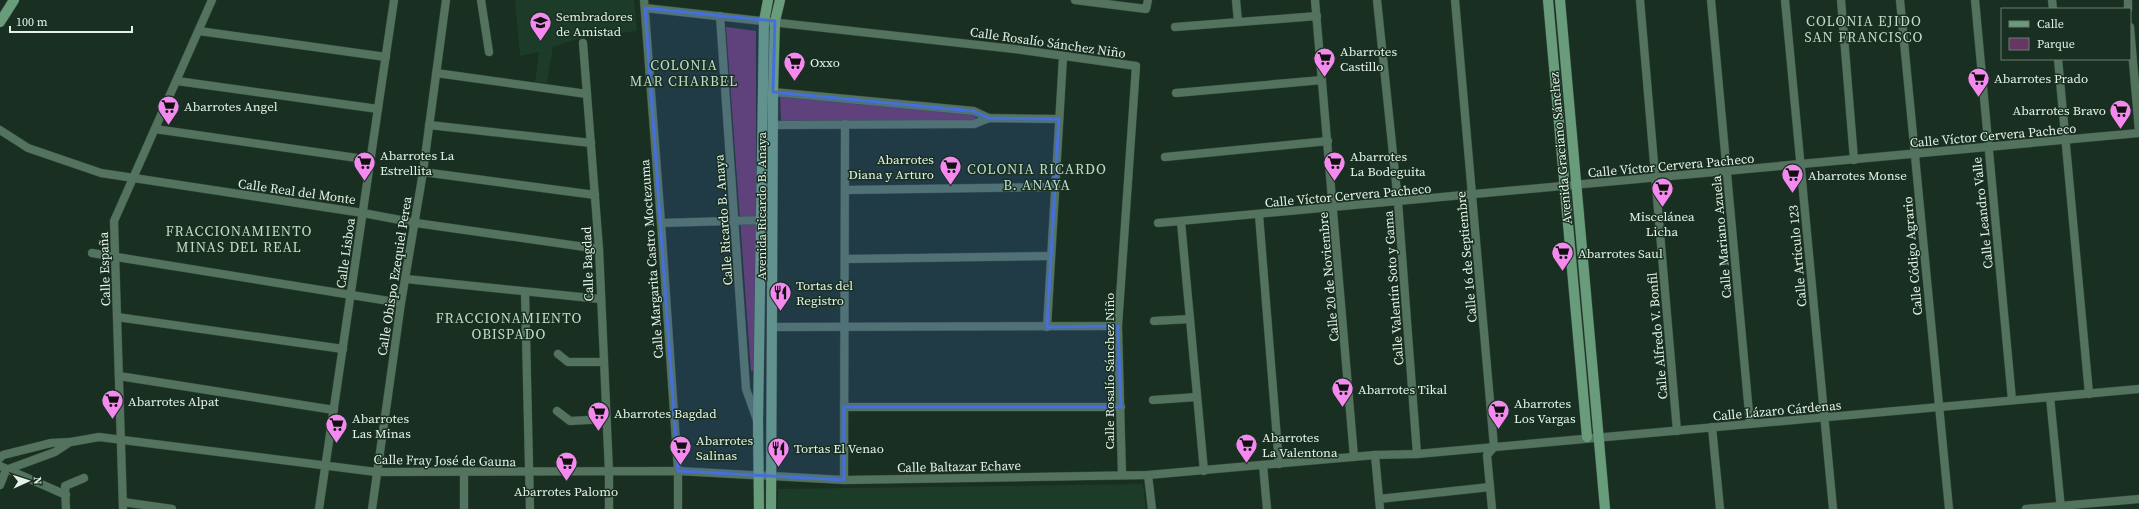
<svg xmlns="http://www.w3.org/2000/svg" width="2139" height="509" font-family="'Source Serif 4',serif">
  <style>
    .built { fill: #1c3b28 }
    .green { fill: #663764 }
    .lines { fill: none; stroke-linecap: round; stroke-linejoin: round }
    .street-casing { stroke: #354a3d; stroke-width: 9 }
    .secondary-casing { stroke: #354a3d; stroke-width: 11 }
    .street { stroke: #53735e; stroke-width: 8 }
    .secondary { stroke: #699c7b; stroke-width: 10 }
    .marked { fill: #456fdb; fill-opacity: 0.2; stroke: #456fdb; stroke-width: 3; stroke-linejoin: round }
    .labels { text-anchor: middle; stroke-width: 3; stroke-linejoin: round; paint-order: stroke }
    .poi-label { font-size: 13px; fill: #e4f2e8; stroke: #182f21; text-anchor: start }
    .street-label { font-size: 13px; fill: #e4f2e8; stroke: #182f21 }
    .neighbourhood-label { font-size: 14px; letter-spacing: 1px; fill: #c1ddca; stroke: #182f21 }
  </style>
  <rect width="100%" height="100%" fill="#182f21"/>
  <g class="built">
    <polygon points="515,0 634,0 637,31 574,40 553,47 547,83 535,82 539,52 520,56"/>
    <polygon points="1143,484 1146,509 778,509 778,489"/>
  </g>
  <g class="green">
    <polygon points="726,27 756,31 756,371 751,371"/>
    <polygon points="780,95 974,115 977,119 974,121 781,121"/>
  </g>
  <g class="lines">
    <defs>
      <g id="street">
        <polyline points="481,0 489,52"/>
        <polyline points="644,0 661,223 678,471 678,509"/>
        <polyline points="1075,0 1146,9 1148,0"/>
        <polyline points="1236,0 1238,22"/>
        <polyline points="1315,0 1354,457"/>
        <polyline points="1377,0 1398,202 1417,454"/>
        <polyline points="1455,0 1494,447 1487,455 1492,509"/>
        <polyline points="1640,0 1677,431"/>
        <polyline points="1711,0 1750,424"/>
        <polyline points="1785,0 1833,509"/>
        <polyline points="1841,0 1854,160"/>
        <polyline points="1900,0 1949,509"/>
        <polyline points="1975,0 2012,400"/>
        <polyline points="2052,0 2053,9"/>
        <polyline points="2128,0 2128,9"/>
        <polyline points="645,8 1014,49 1136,66 1118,326 1122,475"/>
        <polyline points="720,16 746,389 757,420"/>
        <polyline points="1175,27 1317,16"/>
        <polyline points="2130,27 2139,131"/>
        <polyline points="199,31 386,57"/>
        <polyline points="583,43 599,249 609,472 609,509"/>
        <polyline points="2058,59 2089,394"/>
        <polyline points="436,73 587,94"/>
        <polyline points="177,81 378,109"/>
        <polyline points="773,92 974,111 989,118"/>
        <polyline points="1176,93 1322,80"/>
        <polyline points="429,125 591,143"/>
        <polyline points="774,125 974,124 989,118 1059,119"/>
        <polyline points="155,129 371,160"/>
        <polyline points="0,130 28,148 101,173 363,213 416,223 599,249"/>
        <polyline points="1165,157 1328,141"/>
        <polyline points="423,172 595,195"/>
        <polyline points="845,190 1056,187"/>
        <polyline points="1259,215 1279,464"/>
        <polyline points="1181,222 1204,471"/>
        <polyline points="661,223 767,220"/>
        <polyline points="1158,223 2139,133"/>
        <polyline points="92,253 401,303"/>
        <polyline points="845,259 1051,256"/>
        <polyline points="406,279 600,299"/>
        <polyline points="525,292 530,509"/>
        <polyline points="117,317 343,349"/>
        <polyline points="1154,321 1190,319"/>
        <polyline points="773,327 1118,326"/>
        <polyline points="1047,327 1063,57"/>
        <polyline points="558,354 568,362 603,362"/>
        <polyline points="119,376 334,410"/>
        <polyline points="2050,397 2061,509"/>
        <polyline points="1153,400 1197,397"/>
        <polyline points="844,407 1121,407"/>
        <polyline points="557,411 570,421 606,419"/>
        <polyline points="1712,427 1720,509"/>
        <polyline points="1375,455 1380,509"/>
        <polyline points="0,458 3,455 51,443 71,442 99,437 376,472 678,471 844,480 1148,475 1375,455 1417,454 2139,389"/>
        <polyline points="1263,465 1267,509"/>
        <polyline points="0,466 66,495"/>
        <polyline points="464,472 464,509"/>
        <polyline points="1148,475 1152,509"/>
        <polyline points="844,480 845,124"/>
        <polyline points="0,485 6,470 55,452 70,442"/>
        <polyline points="1379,499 1490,487"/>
        <polyline points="123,502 172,509"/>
        <polyline points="66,509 65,486 84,478"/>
        <polyline points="123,509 114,221 212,0"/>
        <polyline points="319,509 394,0"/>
        <polyline points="372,509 401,303 423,172 446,0"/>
        <polyline points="2026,509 2139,499"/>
      </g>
      <g id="secondary">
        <polyline points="1548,0 1587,437"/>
        <polyline points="1560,0 1605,509"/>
        <polyline points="0,22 14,0"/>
        <polyline points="759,509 758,421 764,21 768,0"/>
        <polyline points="771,509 773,92 775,21 780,0"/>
      </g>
    </defs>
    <use href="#street" class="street-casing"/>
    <use href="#secondary" class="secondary-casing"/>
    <use href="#street" class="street"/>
    <use href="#secondary" class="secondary"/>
  </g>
  <path class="marked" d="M645,8l130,13 -2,71 201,19 15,7 70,1 -12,208 71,-1 3,81h-277v73l-166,-9z"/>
  <defs>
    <symbol id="school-pin" viewBox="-11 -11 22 30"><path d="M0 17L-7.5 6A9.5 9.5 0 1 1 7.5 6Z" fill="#f589ef" stroke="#182f21"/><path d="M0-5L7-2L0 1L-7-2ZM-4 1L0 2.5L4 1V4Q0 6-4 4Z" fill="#111"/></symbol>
    <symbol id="supermarket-pin" viewBox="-11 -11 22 30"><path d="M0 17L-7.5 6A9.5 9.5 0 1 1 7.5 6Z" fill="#f589ef" stroke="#182f21"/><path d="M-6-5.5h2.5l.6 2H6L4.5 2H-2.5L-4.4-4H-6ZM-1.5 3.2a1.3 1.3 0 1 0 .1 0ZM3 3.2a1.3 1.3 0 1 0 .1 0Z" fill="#111"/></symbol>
    <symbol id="restaurant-pin" viewBox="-11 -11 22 30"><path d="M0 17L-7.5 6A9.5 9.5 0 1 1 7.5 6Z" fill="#f589ef" stroke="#182f21"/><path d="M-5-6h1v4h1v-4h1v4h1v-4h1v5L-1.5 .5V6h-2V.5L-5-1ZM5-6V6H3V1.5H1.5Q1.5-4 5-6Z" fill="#111"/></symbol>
  </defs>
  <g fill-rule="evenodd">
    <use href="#school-pin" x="528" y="10" width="25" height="34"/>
    <use href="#supermarket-pin" x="1312" y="46" width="25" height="34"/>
    <use href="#supermarket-pin" x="782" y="50" width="25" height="34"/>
    <use href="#supermarket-pin" x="1966" y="66" width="25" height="34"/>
    <use href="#supermarket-pin" x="156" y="94" width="25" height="34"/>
    <use href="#supermarket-pin" x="2108" y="98" width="25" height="34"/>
    <use href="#supermarket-pin" x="352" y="150" width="25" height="34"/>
    <use href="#supermarket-pin" x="1322" y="150" width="25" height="34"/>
    <use href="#supermarket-pin" x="938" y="154" width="25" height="34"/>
    <use href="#supermarket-pin" x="1780" y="162" width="25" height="34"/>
    <use href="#supermarket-pin" x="1650" y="176" width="25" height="34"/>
    <use href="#supermarket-pin" x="1550" y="240" width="25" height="34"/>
    <use href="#restaurant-pin" x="768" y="280" width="25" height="34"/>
    <use href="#supermarket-pin" x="1330" y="376" width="25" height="34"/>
    <use href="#supermarket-pin" x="100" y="388" width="25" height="34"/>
    <use href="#supermarket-pin" x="1486" y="398" width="25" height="34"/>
    <use href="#supermarket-pin" x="586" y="400" width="25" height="34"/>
    <use href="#supermarket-pin" x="324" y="412" width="25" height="34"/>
    <use href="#supermarket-pin" x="1234" y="432" width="25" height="34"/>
    <use href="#supermarket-pin" x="668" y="434" width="25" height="34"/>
    <use href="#restaurant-pin" x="766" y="436" width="25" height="34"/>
    <use href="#supermarket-pin" x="554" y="450" width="25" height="34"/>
  </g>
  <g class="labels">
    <g class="poi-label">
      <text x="556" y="21">Sembradores<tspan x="556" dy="15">de Amistad</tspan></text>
      <text x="1340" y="56">Abarrotes<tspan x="1340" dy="15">Castillo</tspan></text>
      <text x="810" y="67">Oxxo</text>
      <text x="1994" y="83">Abarrotes Prado</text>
      <text x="184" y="111">Abarrotes Angel</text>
      <text x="2106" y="115" text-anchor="end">Abarrotes Bravo</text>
      <text x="380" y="160">Abarrotes La<tspan x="380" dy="15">Estrellita</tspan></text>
      <text x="1350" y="161">Abarrotes<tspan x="1350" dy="15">La Bodeguita</tspan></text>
      <text x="934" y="164" text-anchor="end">Abarrotes<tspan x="934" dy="15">Diana y Arturo</tspan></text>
      <text x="1808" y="180">Abarrotes Monse</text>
      <text x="1662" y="221" text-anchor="middle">Miscelánea<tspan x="1662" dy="15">Licha</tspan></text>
      <text x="1578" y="258">Abarrotes Saul</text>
      <text x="796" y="290">Tortas del<tspan x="796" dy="15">Registro</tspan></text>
      <text x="1358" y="394">Abarrotes Tikal</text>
      <text x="128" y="406">Abarrotes Alpat</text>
      <text x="1514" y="408">Abarrotes<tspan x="1514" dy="15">Los Vargas</tspan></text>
      <text x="614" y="418">Abarrotes Bagdad</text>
      <text x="352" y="423">Abarrotes<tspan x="352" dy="15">Las Minas</tspan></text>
      <text x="1262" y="442">Abarrotes<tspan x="1262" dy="15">La Valentona</tspan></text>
      <text x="696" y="445">Abarrotes<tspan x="696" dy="15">Salinas</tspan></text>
      <text x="794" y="453">Tortas El Venao</text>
      <text x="566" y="496" text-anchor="middle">Abarrotes Palomo</text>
    </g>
    <g class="street-label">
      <text transform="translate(1048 42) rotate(8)" y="5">Calle Rosalío Sánchez Niño</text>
      <text transform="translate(1993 135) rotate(-5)" y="5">Calle Víctor Cervera Pacheco</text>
      <text transform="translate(1560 148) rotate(-95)" y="5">Avenida Graciano Sánchez</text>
      <text transform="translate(1671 165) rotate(-5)" y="5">Calle Víctor Cervera Pacheco</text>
      <text transform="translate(297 191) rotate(8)" y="5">Calle Real del Monte</text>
      <text transform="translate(1348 195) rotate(-5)" y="5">Calle Víctor Cervera Pacheco</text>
      <text transform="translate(761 206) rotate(-90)" y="5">Avenida Ricardo B. Anaya</text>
      <text transform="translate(1982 213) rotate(-96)" y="5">Calle Leandro Valle</text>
      <text transform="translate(723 220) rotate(-94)" y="5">Calle Ricardo B. Anaya</text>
      <text transform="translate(1721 237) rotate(-95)" y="5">Calle Mariano Azuela</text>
      <text transform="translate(345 253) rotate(-82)" y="5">Calle Lisboa</text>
      <text transform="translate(1797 256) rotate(-95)" y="5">Calle Artículo 123</text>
      <text transform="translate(1912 256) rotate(-95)" y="5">Calle Código Agrario</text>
      <text transform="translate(1466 257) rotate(-95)" y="5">Calle 16 de Septiembre</text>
      <text transform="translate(651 259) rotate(-94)" y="5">Calle Margarita Castro Moctezuma</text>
      <text transform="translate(587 264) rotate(-92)" y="5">Calle Bagdad</text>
      <text transform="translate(104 269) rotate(-92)" y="5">Calle España</text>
      <text transform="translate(394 276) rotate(-81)" y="5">Calle Obispo Ezequiel Perea</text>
      <text transform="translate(1328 277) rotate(-95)" y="5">Calle 20 de Noviembre</text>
      <text transform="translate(1393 288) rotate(-94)" y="5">Calle Valentín Soto y Gama</text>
      <text transform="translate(1657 336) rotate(-95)" y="5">Calle Alfredo V. Bonfil</text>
      <text transform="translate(1109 371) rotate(-90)" y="5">Calle Rosalío Sánchez Niño</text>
      <text transform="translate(1777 410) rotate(-5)" y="5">Calle Lázaro Cárdenas</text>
      <text transform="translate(445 460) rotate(1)" y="5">Calle Fray José de Gauna</text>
      <text transform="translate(959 466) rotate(-1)" y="5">Calle Baltazar Echave</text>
    </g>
    <g class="neighbourhood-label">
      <text x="1864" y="26">COLONIA EJIDO<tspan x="1864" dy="16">SAN FRANCISCO</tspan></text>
      <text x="684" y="70">COLONIA<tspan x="684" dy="16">MAR CHARBEL</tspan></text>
      <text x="1037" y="174">COLONIA RICARDO<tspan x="1037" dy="16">B. ANAYA</tspan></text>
      <text x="239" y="236">FRACCIONAMIENTO<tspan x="239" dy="16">MINAS DEL REAL</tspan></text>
      <text x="509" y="323">FRACCIONAMIENTO<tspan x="509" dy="16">OBISPADO</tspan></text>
    </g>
  </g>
  <rect x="2001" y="8" width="130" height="52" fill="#182f21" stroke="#6a7d71"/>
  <rect x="2009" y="21" width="20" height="6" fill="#699c7b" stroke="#6a7d71"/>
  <text x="2037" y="28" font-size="12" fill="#e4f2e8">Calle</text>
  <rect x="2009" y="38" width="20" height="12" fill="#663764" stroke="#6a7d71"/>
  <text x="2037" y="48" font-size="12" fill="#e4f2e8">Parque</text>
  <g transform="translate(28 481) rotate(87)" stroke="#182f21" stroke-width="3" paint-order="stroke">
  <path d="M0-3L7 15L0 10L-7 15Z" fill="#e4f2e8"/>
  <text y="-6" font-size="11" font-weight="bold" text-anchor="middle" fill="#e4f2e8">N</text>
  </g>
  <path d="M10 26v6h122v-6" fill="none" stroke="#e4f2e8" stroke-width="2"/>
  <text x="16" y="26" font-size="12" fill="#e4f2e8" stroke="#182f21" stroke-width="3" paint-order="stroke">100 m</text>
</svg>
